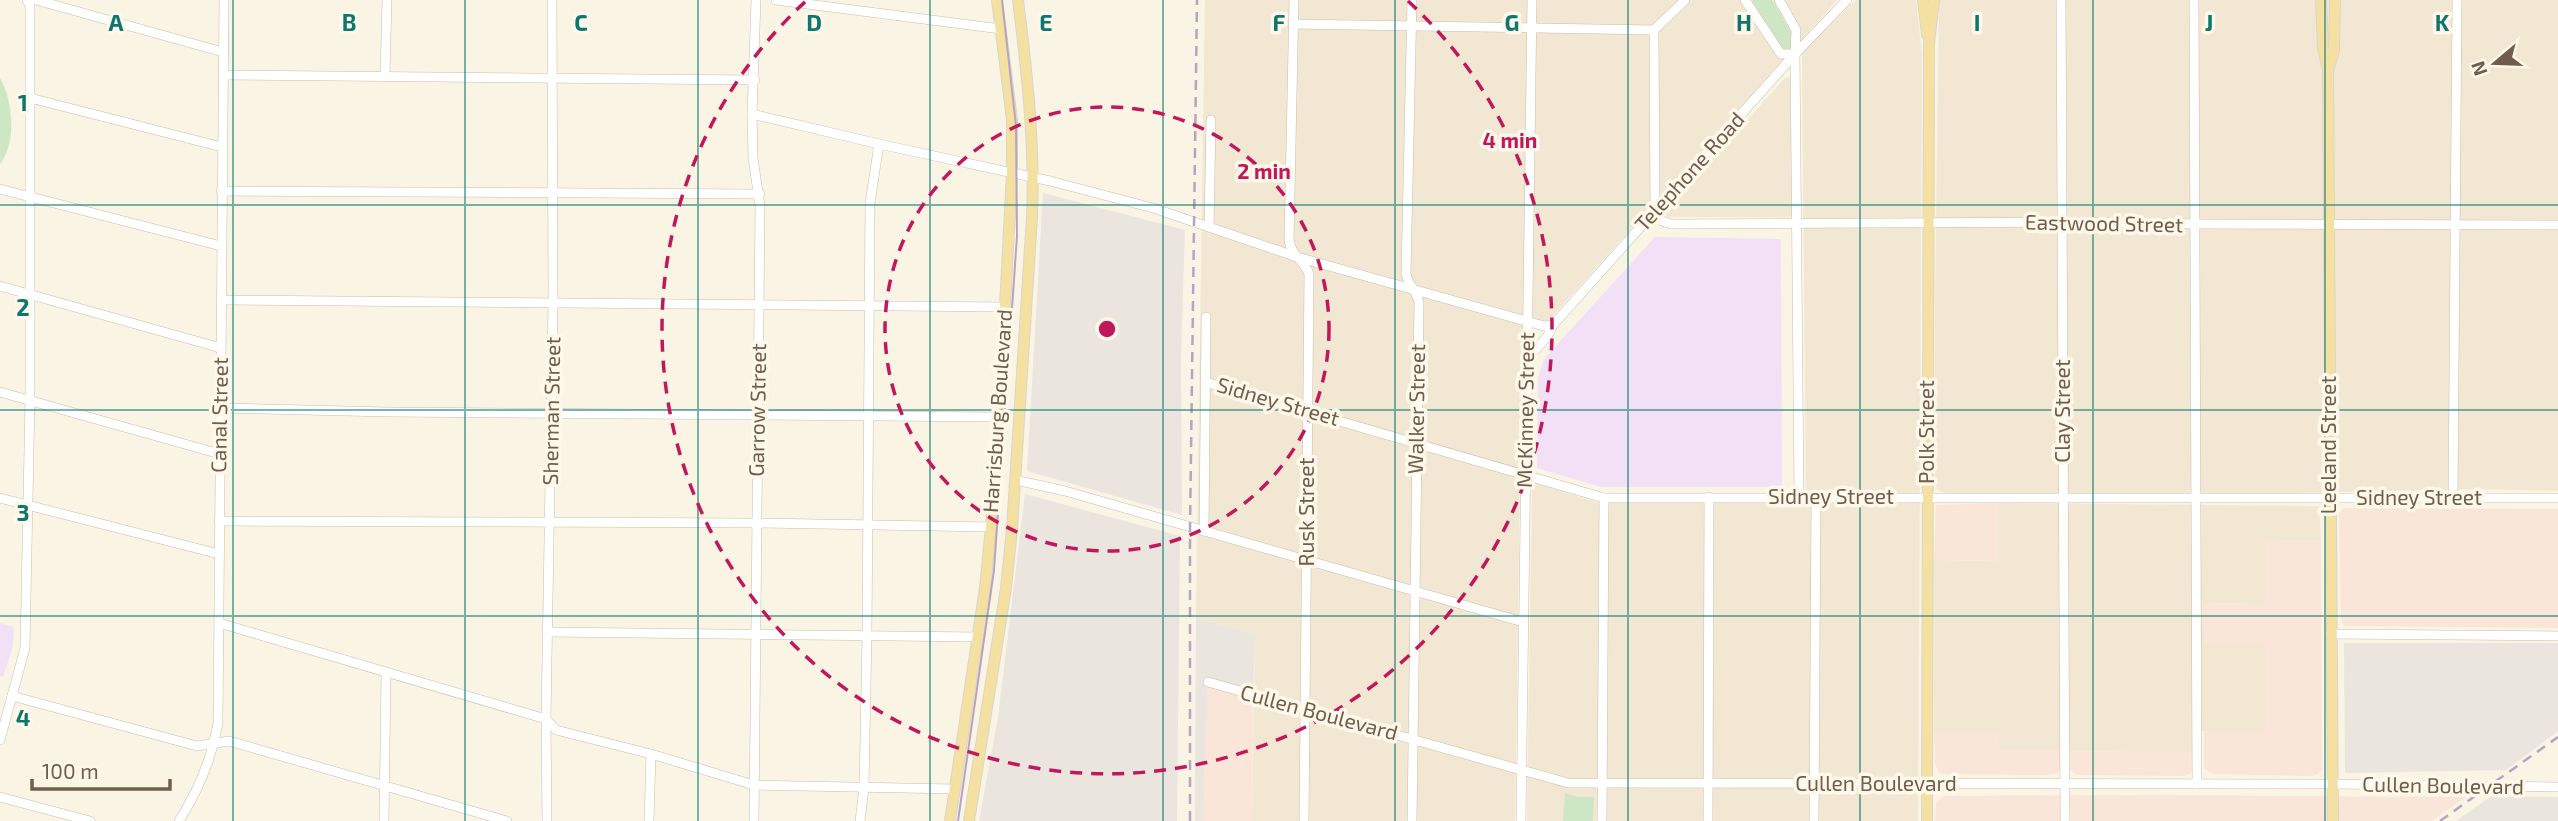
<svg xmlns="http://www.w3.org/2000/svg" width="2558" height="821" font-family="'Exo 2',sans-serif">
  <style>
    .residential { fill: #f1e7d3 }
    .commercial { fill: #f9e6d8 }
    .industrial { fill: #eae5de }
    .education { fill: #f1e0f6 }
    .green { fill: #cde6c3 }
    .lines { fill: none; stroke-linecap: round; stroke-linejoin: round }
    .minor-casing { stroke: #cabdab; stroke-width: 10 }
    .major-casing { stroke: #dad5d0; stroke-width: 12 }
    .minor { stroke: #fff; stroke-width: 9 }
    .major { stroke: #f4e0a1; stroke-width: 10 }
    .tram { stroke: #b8a3c2; stroke-width: 2 }
    .rail { stroke: #b8a3c2; stroke-width: 2.5; stroke-dasharray: 10 7; stroke-linecap: butt }
    .grid { fill: none; stroke: #0f766e; stroke-width: 2; stroke-opacity: 0.55 }
    .ring { fill: none; stroke: #c2185b; stroke-width: 3.5; stroke-dasharray: 12 9 }
    .labels { text-anchor: middle; stroke-width: 7; stroke-linejoin: round; paint-order: stroke }
    .street-label { font-size: 21px; fill: #705d4c; stroke: #fdf8e9 }
    .grid-label { font-size: 23px; text-anchor: middle; font-weight: bold; fill: #0f766e; stroke: #fdf8e9; stroke-width: 7; stroke-linejoin: round; paint-order: stroke }
    .centre { fill: #c2185b; stroke: #fdf8e9; stroke-width: 3.5 }
    .ring-label { font-size: 21px; text-anchor: middle; font-weight: bold; fill: #c2185b; stroke: #fdf8e9; stroke-width: 7; stroke-linejoin: round; paint-order: stroke }
  </style>
  <rect width="100%" height="100%" fill="#faf4e4"/>
  <g class="residential">
    <polygon points="1205,0 1837,0 1550,319 1522,330 1515,821 1252,821 1255,635 1196,618"/>
    <polygon points="1856,0 1916,0 1922,55 1918,821 1527,821 1532,482 1596,502 1806,503 1802,52"/>
    <polygon points="1939,0 2558,0 2558,491 2476,489 2253,494 1946,493 1938,490 1935,484 1935,313"/>
    <polygon points="1789,77 1791,80 1793,212 1790,217 1667,217 1666,211 1785,78"/>
    <polygon points="1998,503 2319,506 2321,540 2265,541 2265,604 2203,603 2265,645 2265,731 2194,731 2193,752 2136,752 1999,750 1998,731 1934,731 1934,560 1998,561"/>
  </g>
  <g class="commercial">
    <polygon points="1998,503 1998,561 1934,560 1936,505"/>
    <polygon points="2344,508 2558,509 2558,628 2344,626 2341,618 2339,513"/>
    <polygon points="2321,540 2322,770 2318,774 2311,776 2212,774 2204,768 2204,731 2265,731 2265,645 2203,644 2203,603 2265,604 2265,541"/>
    <polygon points="1206,685 1253,698 1252,821 1203,821"/>
    <polygon points="1934,731 1999,731 1999,750 2061,750 2062,767 2058,773 2046,775 1943,774 1939,773 1935,764"/>
    <polygon points="2070,751 2193,752 2193,768 2191,773 2184,776 2077,775 2070,770"/>
    <polygon points="1944,796 2128,795 2466,797 2432,821 1935,821 1936,803"/>
  </g>
  <g class="industrial">
    <polygon points="1043,193 1185,230 1181,356 1182,515 1027,471"/>
    <polygon points="1025,494 1180,536 1177,821 979,821 998,717"/>
    <polygon points="1196,618 1255,635 1253,698 1207,685 1203,821 1195,821"/>
    <polygon points="2344,643 2558,643 2558,731 2506,770 2345,773"/>
    <polygon points="2492,796 2558,797 2558,821 2456,821"/>
  </g>
  <g class="education">
    <polygon points="1655,237 1781,239 1782,487 1601,487 1537,468 1538,378 1544,359"/>
    <polygon points="0,623 14,627 13,646 3,677 0,676"/>
  </g>
  <g class="green">
    <polygon points="1752,0 1772,0 1794,38 1794,47 1789,52 1783,50"/>
    <path d="M0,78c13,23 17,64 0,86z"/>
    <polygon points="1565,793 1578,797 1594,797 1593,821 1563,821"/>
  </g>
  <g class="lines">
    <defs>
      <g id="minor">
        <polyline points="36,0 223,52"/>
        <polyline points="776,0 1001,29"/>
        <path d="M1294,0l-5,240c2,15 15,21 20,34l-5,547"/>
        <path d="M1412,0l-6,274c2,11 11,17 13,28l-7,519"/>
        <polyline points="1685,0 1654,30 1655,212 1662,221 1671,224 2062,222 2195,224 2558,225"/>
        <polyline points="1745,0 1781,54 1795,54"/>
        <polyline points="1779,0 1796,30 1795,54 1799,497"/>
        <polyline points="2061,0 2065,821"/>
        <polyline points="2194,0 2197,784"/>
        <polyline points="1293,24 1654,30"/>
        <polyline points="223,75 755,80"/>
        <polyline points="385,75 387,0"/>
        <polyline points="30,98 222,147"/>
        <polyline points="752,114 879,144 1050,181 1153,208 1297,257 1544,326 1553,325"/>
        <polyline points="0,189 221,246"/>
        <polyline points="221,191 760,194"/>
        <polyline points="1209,227 1211,120"/>
        <polyline points="0,286 221,348"/>
        <polyline points="222,300 1004,307"/>
        <polyline points="1527,359 1547,337 1553,325 1795,54 1847,0"/>
        <polyline points="1205,382 1604,498 2558,498"/>
        <polyline points="0,392 220,454"/>
        <polyline points="221,408 388,412 999,417"/>
        <polyline points="1015,480 1065,491 1523,622"/>
        <polyline points="0,498 219,554"/>
        <polyline points="2453,498 2457,0"/>
        <polyline points="219,521 756,523 990,527"/>
        <polyline points="1204,531 1206,317"/>
        <polyline points="219,623 546,719 556,730 651,754 754,785 954,789"/>
        <polyline points="549,632 978,637"/>
        <polyline points="2331,634 2558,636"/>
        <polyline points="1208,682 1568,783 2333,784 2558,787"/>
        <polyline points="12,696 197,746 229,741 507,821"/>
        <polyline points="0,740 25,648 30,400 30,6 27,0"/>
        <polyline points="0,797 90,821"/>
        <path d="M179,821c19,-30 33,-63 39,-98l6,-723"/>
        <polyline points="384,821 386,674"/>
        <polyline points="547,821 546,719 553,302 552,0"/>
        <polyline points="649,821 651,754"/>
        <polyline points="754,821 760,206 753,158 752,114 756,0"/>
        <polyline points="860,821 864,788 867,636 870,203 879,144"/>
        <polyline points="1521,821 1532,0"/>
        <polyline points="1602,821 1604,498"/>
        <polyline points="1708,821 1709,497"/>
        <polyline points="1814,821 1816,497"/>
      </g>
      <g id="major">
        <polyline points="1923,0 1927,35"/>
        <polyline points="2321,0 2323,47 2328,70 2333,821"/>
        <polyline points="2329,67 2334,50 2335,0"/>
        <polyline points="950,821 985,588 996,476 1012,173 1012,120 997,0"/>
        <path d="M969,821l37,-233 6,-59 20,-312c3,-73 -5,-145 -14,-217"/>
        <polyline points="1927,821 1929,43 1934,0"/>
      </g>
    </defs>
    <use href="#minor" class="minor-casing"/>
    <use href="#major" class="major-casing"/>
    <use href="#minor" class="minor"/>
    <use href="#major" class="major"/>
    <polyline class="tram" points="958,821 994,570 1017,236 1016,126 1002,0"/>
    <g class="rail">
      <polyline points="1190,821 1190,528 1197,0"/>
      <polyline points="2440,821 2558,737"/>
    </g>
  </g>
  <path class="grid" d="M233,0v821M465,0v821M698,0v821M930,0v821M1163,0v821M1395,0v821M1628,0v821M1860,0v821M2093,0v821M2325,0v821M0,205h2558M0,410h2558M0,616h2558"/>
  <g class="ring">
    <circle cx="1107" cy="329" r="222"/>
    <path d="M1408 1A445 445 0 1 1 806 1"/>
  </g>
  <g class="labels">
    <g class="street-label">
      <text transform="translate(1690 172) rotate(-48)" y="7">Telephone Road</text>
      <text transform="translate(2104 224) rotate(1)" y="7">Eastwood Street</text>
      <text transform="translate(1278 402) rotate(16)" y="7">Sidney Street</text>
      <text transform="translate(1417 409) rotate(-89)" y="7">Walker Street</text>
      <text transform="translate(758 410) rotate(-89)" y="7">Garrow Street</text>
      <text transform="translate(1526 410) rotate(-89)" y="7">McKinney Street</text>
      <text transform="translate(552 411) rotate(-89)" y="7">Sherman Street</text>
      <text transform="translate(998 411) rotate(-86)" y="7">Harrisburg Boulevard</text>
      <text transform="translate(2063 411) rotate(-90)" y="7">Clay Street</text>
      <text transform="translate(220 415) rotate(-89)" y="7">Canal Street</text>
      <text transform="translate(1927 432) rotate(-90)" y="7">Polk Street</text>
      <text transform="translate(2329 445) rotate(-90)" y="7">Leeland Street</text>
      <text x="1831" y="504">Sidney Street</text>
      <text x="2419" y="505">Sidney Street</text>
      <text transform="translate(1307 512) rotate(-90)" y="7">Rusk Street</text>
      <text transform="translate(1319 713) rotate(15)" y="7">Cullen Boulevard</text>
      <text x="1876" y="791">Cullen Boulevard</text>
      <text transform="translate(2443 786) rotate(1)" y="7">Cullen Boulevard</text>
    </g>
  </g>
  <g class="grid-label">
    <text x="116" y="31">A</text>
    <text x="349" y="31">B</text>
    <text x="581" y="31">C</text>
    <text x="814" y="31">D</text>
    <text x="1046" y="31">E</text>
    <text x="1279" y="31">F</text>
    <text x="1512" y="31">G</text>
    <text x="1744" y="31">H</text>
    <text x="1977" y="31">I</text>
    <text x="2209" y="31">J</text>
    <text x="2442" y="31">K</text>
    <text x="23" y="111">1</text>
    <text x="23" y="316">2</text>
    <text x="23" y="521">3</text>
    <text x="23" y="726">4</text>
  </g>
  <circle cx="1107" cy="329" r="10" class="centre"/>
  <g class="ring-label">
    <text x="1510" y="148">4 min</text>
    <text x="1264" y="179">2 min</text>
  </g>
  <g transform="translate(2495 63) rotate(251)" stroke="#fdf8e9" stroke-width="5" paint-order="stroke">
  <path d="M0-5L12 26L0 18L-12 26Z" fill="#705d4c"/>
  <text y="-10" font-size="19" font-weight="bold" text-anchor="middle" fill="#705d4c">N</text>
  </g>
  <path d="M32 779v10h138v-10" fill="none" stroke="#705d4c" stroke-width="3.5"/>
  <text x="42" y="779" font-size="21" fill="#705d4c" stroke="#fdf8e9" stroke-width="5" paint-order="stroke">100 m</text>
</svg>
